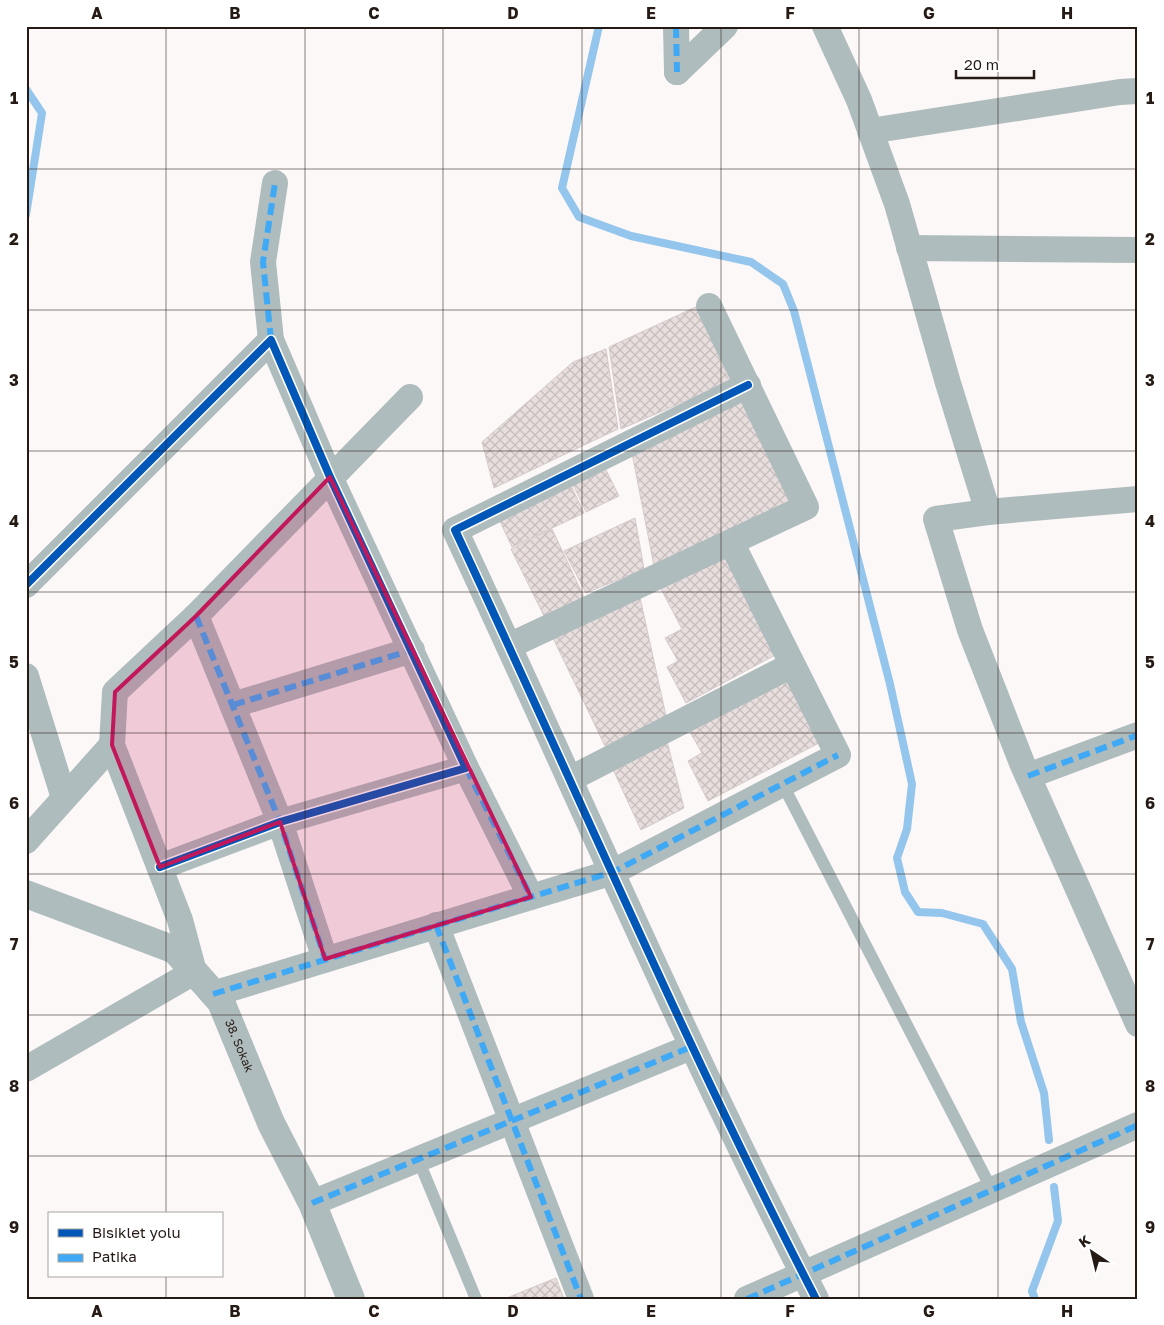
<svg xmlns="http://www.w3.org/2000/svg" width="1164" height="1325" font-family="'Golos Text',sans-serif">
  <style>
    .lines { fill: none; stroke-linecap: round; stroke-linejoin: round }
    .stream { stroke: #94c5ec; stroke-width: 8 }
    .building { fill: url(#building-cross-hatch); stroke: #d4cbca }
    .service { stroke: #afbcbd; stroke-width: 12 }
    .minor { stroke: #afbcbd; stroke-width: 26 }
    .tertiary { stroke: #afbcbd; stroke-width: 28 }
    .quiet { stroke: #3fa9f5; stroke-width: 6; stroke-dasharray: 12 6; stroke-linecap: butt }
    .cycleway-casing { stroke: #fff; stroke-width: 11 }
    .cycleway { stroke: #0057b8; stroke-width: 8 }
    .marked { fill: #c2185b; fill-opacity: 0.2; stroke: #c2185b; stroke-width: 4; stroke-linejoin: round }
    .grid { fill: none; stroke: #261a15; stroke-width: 1; stroke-opacity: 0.55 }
    .labels { text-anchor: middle; stroke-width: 4.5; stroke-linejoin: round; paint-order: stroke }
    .street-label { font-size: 12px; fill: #261a15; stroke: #fff }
    .neatline { fill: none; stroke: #261a15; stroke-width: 2 }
    .grid-label { font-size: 16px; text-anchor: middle; font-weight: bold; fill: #261a15 }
  </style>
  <defs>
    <pattern id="building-cross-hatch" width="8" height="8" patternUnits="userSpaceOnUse" patternTransform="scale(1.25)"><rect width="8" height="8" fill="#e7dedd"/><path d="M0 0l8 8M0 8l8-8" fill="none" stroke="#c6bebd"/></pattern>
  </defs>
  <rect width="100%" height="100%" fill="#fcf8f7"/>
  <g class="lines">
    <g class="stream">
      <polyline points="599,26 562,188 579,217 631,236 751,262 783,284 794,311 890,684 912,784 907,829 897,858 905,892 918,912 942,913 983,924 1012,969 1021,1022 1044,1093 1049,1140"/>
      <polyline points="26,89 42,113 26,215"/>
      <polyline points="1035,1299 1032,1291 1058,1221 1054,1187"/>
    </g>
  </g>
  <g class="building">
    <polygon points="698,306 730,382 621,429 609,347"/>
    <polygon points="606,349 618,429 494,488 482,442 573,362"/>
    <polygon points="742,397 790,504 654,566 631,448"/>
    <polygon points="603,464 619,496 586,512 571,480"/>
    <polygon points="568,479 584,513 512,547 496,513"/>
    <polygon points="635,518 644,569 586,593 564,551"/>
    <polygon points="552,529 584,597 544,616 511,549"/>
    <polygon points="726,552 779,653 686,703 667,667 678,661 665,638 682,629 660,587"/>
    <polygon points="639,593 666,716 605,746 551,634"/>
    <polygon points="783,674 819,743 708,801 688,761 702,753 686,725"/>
    <polygon points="666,737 684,808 641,830 610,763"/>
    <polygon points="556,1278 564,1299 504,1299"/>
  </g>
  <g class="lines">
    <g class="service">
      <polyline points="782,783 992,1190"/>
      <polyline points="418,1159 476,1299"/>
    </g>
    <g class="minor">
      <polyline points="676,26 677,72"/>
      <polyline points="825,26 859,100 897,204 948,383 988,512 1138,499"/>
      <polyline points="677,72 725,26"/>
      <polyline points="870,131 1120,92 1138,91"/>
      <polyline points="909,248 1138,250"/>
      <polyline points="271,340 263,262 275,183"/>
      <path d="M748,385l-293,145c120,256 231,517 361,769"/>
      <polyline points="988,512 936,519 970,630 1022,763 1138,1024"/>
      <polyline points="26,585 271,340 330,477 466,768 280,822 160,867"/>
      <polyline points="196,616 280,822 325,959"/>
      <polyline points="509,646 806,507 709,306"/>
      <polyline points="26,676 64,798"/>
      <polyline points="233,705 412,650"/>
      <polyline points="466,768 531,897"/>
      <polyline points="1028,776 1138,735"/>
      <polyline points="570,779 792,665"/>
      <polyline points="26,841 112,745"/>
      <polyline points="436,925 581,1299"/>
      <polyline points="213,994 613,872 838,755 731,542"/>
      <polyline points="26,1069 194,972 180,920 112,745 115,692 196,616 410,397"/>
      <polyline points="312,1203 691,1047"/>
      <polyline points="747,1299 1138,1125"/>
    </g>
    <path class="tertiary" id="s1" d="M26,894l149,56 46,52 50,121 41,80 39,96"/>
    <g class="quiet">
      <polyline points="676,26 677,72"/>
      <polyline points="271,340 263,262 275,183"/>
      <polyline points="196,616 280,822 325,959"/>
      <polyline points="233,705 412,650"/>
      <polyline points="466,768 531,897"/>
      <polyline points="1028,776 1138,735"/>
      <polyline points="436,925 581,1299"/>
      <polyline points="213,994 613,872 838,755"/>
      <polyline points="312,1203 691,1047"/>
      <polyline points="747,1299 1138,1125"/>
    </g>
    <defs>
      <g id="cycleway">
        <path d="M748,385l-293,145c120,256 231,517 361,769"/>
        <polyline points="26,585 271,340 330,477 466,768 280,822 160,867"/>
      </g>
    </defs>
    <use href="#cycleway" class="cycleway-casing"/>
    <use href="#cycleway" class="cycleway"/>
  </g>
  <path class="marked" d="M330,477l201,420 -206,62 -45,-137 -120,45 -48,-122 3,-53 81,-76z"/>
  <path class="grid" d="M166,26v1188M305,26v1273M443,26v1273M582,26v1273M721,26v1273M859,26v1273M998,26v1273M26,169h1112M26,310h1112M26,451h1112M26,592h1112M26,733h1112M26,874h1112M26,1015h1112M26,1156h1112M166,1276v23"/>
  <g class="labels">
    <g class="street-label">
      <text dy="4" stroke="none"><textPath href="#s1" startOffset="276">38. Sokak</textPath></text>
    </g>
  </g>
  <rect width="1164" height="1325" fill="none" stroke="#ffffff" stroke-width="55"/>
  <rect x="48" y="1212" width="175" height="65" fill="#ffffff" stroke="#a8a3a1"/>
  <rect x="58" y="1229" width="25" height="8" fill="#0057b8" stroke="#a8a3a1"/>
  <text x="92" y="1238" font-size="15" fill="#261a15">Bisiklet yolu</text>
  <rect x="58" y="1254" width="25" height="8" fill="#3fa9f5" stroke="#a8a3a1"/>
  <text x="92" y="1262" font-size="15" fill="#261a15">Patika</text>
  <g transform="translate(1092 1252) rotate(325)" stroke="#ffffff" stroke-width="4" paint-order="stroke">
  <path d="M0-4L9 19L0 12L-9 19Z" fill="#261a15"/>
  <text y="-8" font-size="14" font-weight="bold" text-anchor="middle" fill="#261a15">K</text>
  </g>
  <path d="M956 70v8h78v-8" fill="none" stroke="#261a15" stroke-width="2.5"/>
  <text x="964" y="70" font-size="15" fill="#261a15" stroke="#ffffff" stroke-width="4" paint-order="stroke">20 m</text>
  <rect x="28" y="28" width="1108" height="1270" class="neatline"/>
  <g class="grid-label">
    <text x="97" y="19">A</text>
    <text x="235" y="19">B</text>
    <text x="374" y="19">C</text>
    <text x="513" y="19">D</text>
    <text x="651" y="19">E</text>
    <text x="790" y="19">F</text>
    <text x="929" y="19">G</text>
    <text x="1067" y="19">H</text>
    <text x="14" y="104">1</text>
    <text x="1150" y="104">1</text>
    <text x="14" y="245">2</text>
    <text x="1150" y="245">2</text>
    <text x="14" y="386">3</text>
    <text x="1150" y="386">3</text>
    <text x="14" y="527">4</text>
    <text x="1150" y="527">4</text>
    <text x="14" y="668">5</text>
    <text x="1150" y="668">5</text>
    <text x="14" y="809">6</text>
    <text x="1150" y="809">6</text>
    <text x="14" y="950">7</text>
    <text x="1150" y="950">7</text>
    <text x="14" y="1092">8</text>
    <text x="1150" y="1092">8</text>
    <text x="14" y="1233">9</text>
    <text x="1150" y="1233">9</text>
    <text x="97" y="1317">A</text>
    <text x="235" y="1317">B</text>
    <text x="374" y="1317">C</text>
    <text x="513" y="1317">D</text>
    <text x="651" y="1317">E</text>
    <text x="790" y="1317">F</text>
    <text x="929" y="1317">G</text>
    <text x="1067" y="1317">H</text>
  </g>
</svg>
